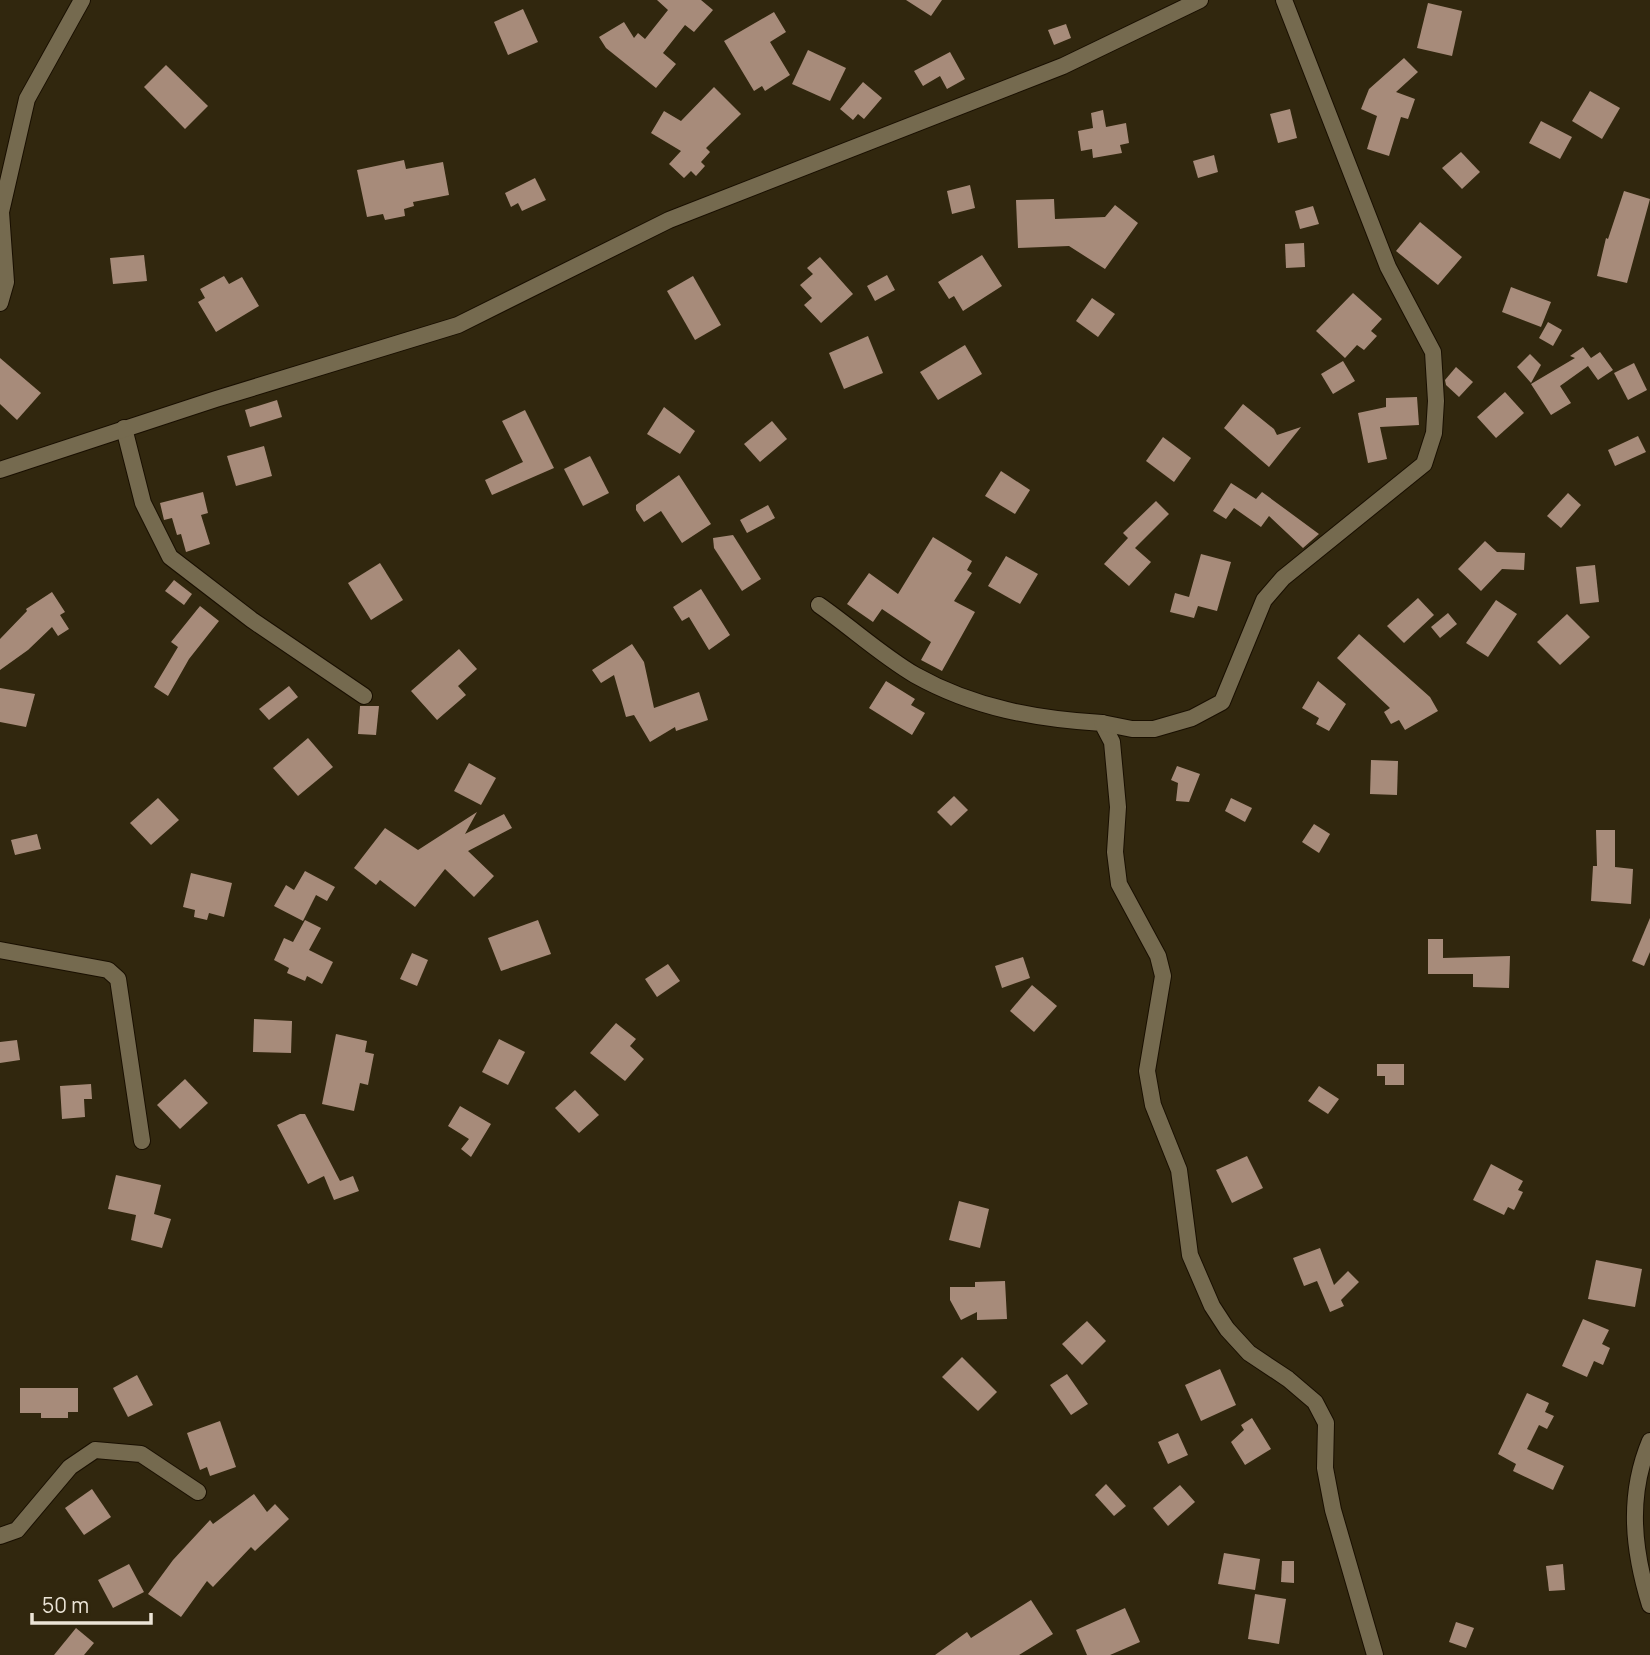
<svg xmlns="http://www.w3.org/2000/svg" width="1650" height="1655" font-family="Manrope,sans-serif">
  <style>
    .building { fill: #a78b7a }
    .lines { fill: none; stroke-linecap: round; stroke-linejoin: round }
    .minor-casing { stroke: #190f00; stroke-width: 18 }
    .minor { stroke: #756a4f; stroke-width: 16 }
  </style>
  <rect width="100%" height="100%" fill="#31270e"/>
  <g class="building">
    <polygon points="657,0 701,0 713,10 694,32 685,25 663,53 676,64 656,88 606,48 599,37 624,22 634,38 638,33 645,39 668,10"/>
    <polygon points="906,0 942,0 931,16"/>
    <polygon points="1428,3 1462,11 1452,56 1417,48"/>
    <polygon points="523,9 538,42 508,55 494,22"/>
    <polygon points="774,12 786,32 770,42 790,75 765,91 762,86 754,91 724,41"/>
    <polygon points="1066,24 1071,38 1054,45 1048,30"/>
    <polygon points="808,50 846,68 830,101 792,84"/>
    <polygon points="950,52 965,79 947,89 940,76 923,86 914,71"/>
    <polygon points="1404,58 1418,72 1396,92 1415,99 1408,119 1401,117 1389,156 1367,149 1377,116 1361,109 1369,89"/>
    <polygon points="166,65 208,106 185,129 144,87"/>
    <polygon points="863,82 882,98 864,119 858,114 853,120 840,109"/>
    <polygon points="714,87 741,114 706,148 710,152 701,162 705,166 696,176 691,171 684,178 669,164 681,151 651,133 664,111 681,121"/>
    <polygon points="1590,91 1620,108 1602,139 1572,121"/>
    <polygon points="1290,109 1297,138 1278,143 1270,114"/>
    <polygon points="1103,110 1106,127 1126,123 1129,143 1120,145 1122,153 1093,158 1092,149 1081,151 1078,131 1093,128 1091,113"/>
    <polygon points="1541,121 1572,137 1560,159 1529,143"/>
    <polygon points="1461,152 1480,172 1462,189 1442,168"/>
    <polygon points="1214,155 1218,172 1198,178 1193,161"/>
    <polygon points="404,160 406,169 443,162 449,195 413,202 414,206 404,209 405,216 385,220 383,214 367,217 357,170"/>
    <polygon points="535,178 546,200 522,211 518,203 511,207 505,193"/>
    <polygon points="970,185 975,208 952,214 947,191"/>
    <polygon points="1624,191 1650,199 1627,283 1597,276 1606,238 1608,239"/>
    <polygon points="1054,199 1055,219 1105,217 1115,205 1138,223 1105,269 1069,246 1018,248 1016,200"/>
    <polygon points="1313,206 1319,224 1300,229 1295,211"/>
    <polygon points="1420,222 1462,257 1438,285 1396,251"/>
    <polygon points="1304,243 1305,267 1286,268 1285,244"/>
    <polygon points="144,255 147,281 113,284 110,258"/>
    <polygon points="982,255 1002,286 963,311 954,296 949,299 938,282"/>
    <polygon points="820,257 853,294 821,323 804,305 812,298 800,285 813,274 807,268"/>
    <polygon points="887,275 895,290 875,301 867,286"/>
    <polygon points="224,276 229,284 242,277 259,306 216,332 198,302 205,298 200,289"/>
    <polygon points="693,276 721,325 695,340 667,291"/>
    <polygon points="1511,287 1551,302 1541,327 1502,312"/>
    <polygon points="1353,293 1382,319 1371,331 1377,336 1364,350 1357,345 1345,358 1316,331"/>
    <polygon points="1092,298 1115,314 1098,337 1076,321"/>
    <polygon points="1548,322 1562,330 1553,346 1539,338"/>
    <polygon points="868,336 883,373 844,389 829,353"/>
    <polygon points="965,345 982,374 938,400 920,372"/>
    <polygon points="1583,347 1591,358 1600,352 1613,370 1598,380 1588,366 1560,386 1571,403 1551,415 1531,384 1575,358 1570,356"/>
    <polygon points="1530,354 1541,365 1531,383 1517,367"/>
    <polygon points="0,358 41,393 17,420 0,404"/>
    <polygon points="1343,361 1355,381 1333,394 1321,374"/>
    <polygon points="1634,363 1647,390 1628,400 1614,373"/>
    <polygon points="1456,367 1473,382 1459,397 1446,385 1445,380"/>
    <polygon points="1505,392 1524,413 1496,438 1477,417"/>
    <polygon points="1417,397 1419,425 1380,427 1387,459 1368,463 1358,413 1386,407 1386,398"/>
    <polygon points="277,400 282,417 250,427 245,410"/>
    <polygon points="1243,404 1274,429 1277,435 1301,427 1269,467 1224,428"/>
    <polygon points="664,407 695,431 680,454 647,434"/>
    <polygon points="525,410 554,468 492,495 485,480 523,462 502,421"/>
    <polygon points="772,421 787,439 760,462 744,444"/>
    <polygon points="1638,436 1646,452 1615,466 1608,450"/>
    <polygon points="1163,437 1191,458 1174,482 1146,461"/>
    <polygon points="264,446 272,476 236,486 227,456"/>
    <polygon points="590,456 609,493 583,506 564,469"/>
    <polygon points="1001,471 1030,490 1015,514 985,496"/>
    <polygon points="679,475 711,524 682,543 661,511 644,522 636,510 636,505"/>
    <polygon points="1231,483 1256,499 1262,492 1319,534 1303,548 1269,516 1261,527 1234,508 1226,519 1213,511"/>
    <polygon points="203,492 208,513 201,515 210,544 186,552 181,534 177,535 172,518 164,520 160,503"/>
    <polygon points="1568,493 1581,505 1561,528 1547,516"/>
    <polygon points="1156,501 1169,514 1135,548 1151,562 1129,586 1104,564 1128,538 1123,533"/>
    <polygon points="768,505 775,518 747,533 740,520"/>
    <polygon points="733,535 761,579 742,591 714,548 713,538"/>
    <polygon points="933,537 972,561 967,570 972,573 954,601 975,612 942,671 921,660 931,642 882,609 873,622 847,604 869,573 898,594"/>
    <polygon points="1485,541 1497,552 1525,553 1524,570 1502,569 1481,591 1458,569"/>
    <polygon points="1201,554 1231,562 1217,611 1198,606 1194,618 1170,612 1175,593 1189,597"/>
    <polygon points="1006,556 1038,574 1020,604 988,586"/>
    <polygon points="380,563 403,600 371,620 348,583"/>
    <polygon points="1595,565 1599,602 1580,604 1576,567"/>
    <polygon points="174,580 192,594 184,605 165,591"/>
    <polygon points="701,589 730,635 709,650 689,617 682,621 673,607"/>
    <polygon points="52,592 65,612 60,615 69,629 58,636 52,627 28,650 0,670 0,639 27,611 26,609"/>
    <polygon points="1418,598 1434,615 1404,643 1387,626"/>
    <polygon points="1496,600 1517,614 1488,657 1466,643"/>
    <polygon points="200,606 219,621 189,659 168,696 154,687 178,647 171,642"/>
    <polygon points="1448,613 1457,624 1440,638 1431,627"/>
    <polygon points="1567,614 1590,637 1560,665 1537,642"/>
    <polygon points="1359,634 1430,697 1438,711 1405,730 1399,720 1391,724 1384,712 1390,708 1337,658"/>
    <polygon points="632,644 644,662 654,708 699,692 708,720 676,731 675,727 650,742 634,715 626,717 614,675 601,683 592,670"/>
    <polygon points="459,649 477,669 458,686 466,695 437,720 411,691"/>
    <polygon points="886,681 915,699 911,705 925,713 912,735 869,708"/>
    <polygon points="1318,681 1346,704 1329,731 1316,724 1319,718 1302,708"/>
    <polygon points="289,686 298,697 269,720 259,709"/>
    <polygon points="0,688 35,694 26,727 0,722"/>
    <polygon points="360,706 379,706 376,735 358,734"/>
    <polygon points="308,738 333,767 298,796 273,768"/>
    <polygon points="1371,760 1398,761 1397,795 1370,794"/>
    <polygon points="469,763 496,778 481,805 454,791"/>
    <polygon points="1177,766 1200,774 1189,802 1176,801 1178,783 1171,780"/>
    <polygon points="954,796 968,810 951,826 937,812"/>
    <polygon points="158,798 179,820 151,845 130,823"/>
    <polygon points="1231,798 1252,808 1245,822 1225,811"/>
    <polygon points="477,812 465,834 504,814 512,828 468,851 494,876 474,897 445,869 415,907 380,880 376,885 354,868 385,828 418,850"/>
    <polygon points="1314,824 1330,834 1319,853 1302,842"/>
    <polygon points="1596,830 1615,830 1615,867 1633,869 1631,904 1591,901 1593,866 1597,866"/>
    <polygon points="37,834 41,849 15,855 11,840"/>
    <polygon points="305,871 335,887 327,901 316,895 303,921 274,906 286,885 294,890"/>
    <polygon points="191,873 232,883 224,917 209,913 207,920 194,917 195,910 183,907"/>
    <polygon points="1650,918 1650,952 1644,966 1632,961"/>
    <polygon points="305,920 321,928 309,950 333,962 322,984 307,976 305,981 287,973 289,968 274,960 284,938 293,942"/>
    <polygon points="538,920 551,954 501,971 488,938"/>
    <polygon points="1428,939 1443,939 1443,958 1510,956 1509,988 1473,987 1473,974 1428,974"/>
    <polygon points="412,953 428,960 417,986 400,979"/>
    <polygon points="1023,957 1030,978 1002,988 995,966"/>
    <polygon points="668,964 680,981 657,997 645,979"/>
    <polygon points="1032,985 1057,1006 1034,1032 1010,1011"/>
    <polygon points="254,1019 292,1021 291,1053 253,1052"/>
    <polygon points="616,1023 636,1039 630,1046 644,1059 625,1081 590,1053"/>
    <polygon points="336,1034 367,1041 365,1052 374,1054 368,1085 360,1083 354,1111 322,1104"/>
    <polygon points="499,1039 525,1052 508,1085 482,1072"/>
    <polygon points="17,1040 20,1060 0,1063 0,1042"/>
    <polygon points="1377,1064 1404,1064 1404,1085 1385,1085 1385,1076 1377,1076"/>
    <polygon points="185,1079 208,1103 180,1129 157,1105"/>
    <polygon points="91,1084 92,1099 84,1099 85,1117 62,1119 60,1086"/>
    <polygon points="1319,1086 1339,1099 1328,1114 1308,1101"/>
    <polygon points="575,1090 599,1115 579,1133 555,1108"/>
    <polygon points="460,1106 491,1124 471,1157 461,1149 469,1139 448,1126"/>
    <polygon points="300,1114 305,1114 340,1181 353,1176 359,1191 334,1200 324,1176 308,1184 277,1125"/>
    <polygon points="1247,1156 1263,1188 1232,1203 1216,1170"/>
    <polygon points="1491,1164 1523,1181 1518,1190 1523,1192 1514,1210 1508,1207 1504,1215 1473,1200"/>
    <polygon points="116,1175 161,1185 154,1214 171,1219 162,1248 131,1240 136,1215 108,1209"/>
    <polygon points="959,1201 989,1209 980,1248 949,1240"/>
    <polygon points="1320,1248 1334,1285 1348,1271 1359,1282 1341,1300 1344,1306 1330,1312 1317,1281 1304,1286 1293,1258"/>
    <polygon points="1596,1260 1642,1269 1635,1307 1588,1299"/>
    <polygon points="1005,1281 1007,1319 977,1320 977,1312 961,1320 950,1300 950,1287 975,1287 975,1282"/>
    <polygon points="1583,1319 1609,1330 1602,1344 1610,1348 1603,1365 1594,1361 1587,1377 1562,1366"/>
    <polygon points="1087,1321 1106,1341 1082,1365 1062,1344"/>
    <polygon points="962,1357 997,1392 978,1411 942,1377"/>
    <polygon points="1220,1369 1236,1405 1201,1421 1185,1385"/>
    <polygon points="1067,1374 1088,1404 1071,1415 1050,1385"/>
    <polygon points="137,1375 153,1405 128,1417 113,1388"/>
    <polygon points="20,1388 78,1388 78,1412 68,1412 68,1418 41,1418 41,1413 20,1413"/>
    <polygon points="1527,1393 1549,1403 1545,1412 1554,1416 1547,1429 1539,1425 1527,1449 1564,1466 1553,1490 1513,1471 1516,1464 1498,1454"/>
    <polygon points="1252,1418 1271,1449 1245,1465 1231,1442 1244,1430 1241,1425"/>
    <polygon points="220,1421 236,1467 210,1476 207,1467 200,1470 187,1433"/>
    <polygon points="1178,1433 1188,1455 1168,1464 1158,1442"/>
    <polygon points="1106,1484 1126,1506 1114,1516 1095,1495"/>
    <polygon points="1180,1485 1195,1502 1168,1526 1153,1508"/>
    <polygon points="92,1489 111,1517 84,1535 65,1508"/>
    <polygon points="254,1494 267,1512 275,1504 289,1519 255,1551 251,1547 213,1587 207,1581 181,1617 148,1594 173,1560 210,1520 213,1524"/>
    <polygon points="1224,1553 1260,1559 1255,1590 1218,1584"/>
    <polygon points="1282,1561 1294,1561 1294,1583 1281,1582"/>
    <polygon points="129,1564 144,1592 113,1608 98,1580"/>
    <polygon points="1563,1564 1565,1590 1549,1591 1546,1566"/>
    <polygon points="1255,1594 1286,1599 1279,1644 1248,1639"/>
    <polygon points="1031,1600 1053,1634 1019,1655 935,1655 967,1632 971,1638"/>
    <polygon points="1125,1608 1140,1642 1110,1655 1087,1655 1076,1630"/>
    <polygon points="1456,1622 1474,1628 1466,1648 1449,1642"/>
    <polygon points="76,1628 94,1643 84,1655 54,1655"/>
  </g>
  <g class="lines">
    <defs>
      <g id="minor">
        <polyline points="0,303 6,282 1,212 27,99 82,0"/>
        <polyline points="124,428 143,503 170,557 252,620 364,696"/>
        <polyline points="0,470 216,399 458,325 669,220 1063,66 1200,0"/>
        <path d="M819,605c33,23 62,50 96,70 59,33 121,44 187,48l10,19 6,65 -3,45 4,32 39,72 5,20 -16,95 6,34 26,65 11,85 22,51 15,23 22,24 39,26 27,23 11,21 -1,45 8,42 42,145"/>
        <polyline points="1102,723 1132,729 1154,729 1192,718 1222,702 1264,600 1283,578 1424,464 1434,433 1436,401 1433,352 1388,267 1284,0"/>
        <polyline points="0,950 108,970 118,979 142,1141"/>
        <path d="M1650,1441c-23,55 -17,109 0,164"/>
        <polyline points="0,1536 17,1530 70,1467 95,1450 141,1454 198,1492"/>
      </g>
    </defs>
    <use href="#minor" class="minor-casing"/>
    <use href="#minor" class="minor"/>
  </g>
  <path d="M32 1613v10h119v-10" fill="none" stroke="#ebe4d6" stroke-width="3.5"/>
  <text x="42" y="1613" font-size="21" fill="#ebe4d6" stroke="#31270e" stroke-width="5" paint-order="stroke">50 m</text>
</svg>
